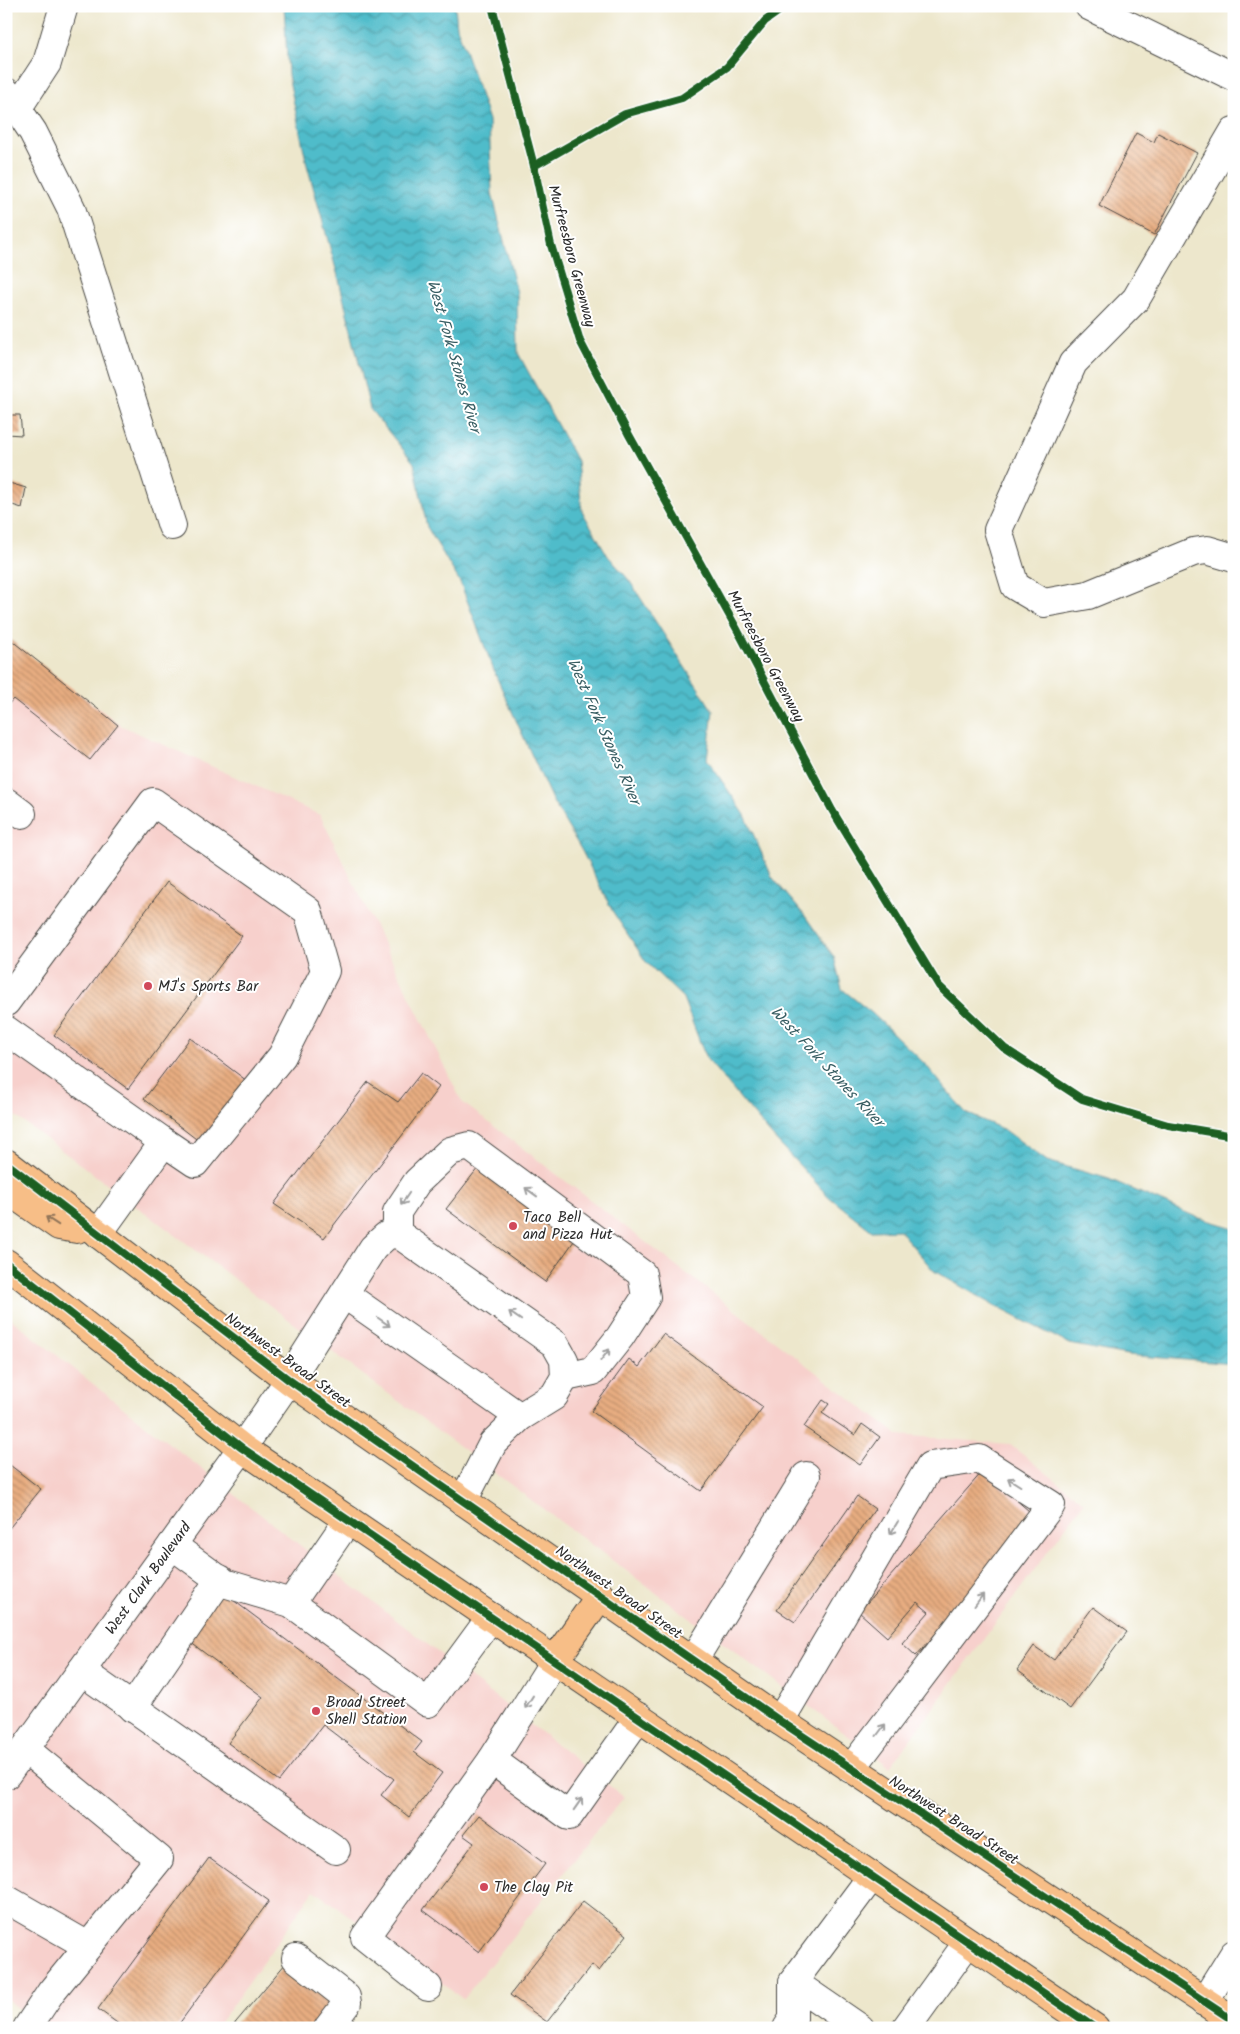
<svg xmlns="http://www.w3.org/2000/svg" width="1240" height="2034" font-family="Kalam,sans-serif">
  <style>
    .built { fill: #f7d0cc }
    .water { fill: url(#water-waves); stroke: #3d747a }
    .building { fill: url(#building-back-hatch) }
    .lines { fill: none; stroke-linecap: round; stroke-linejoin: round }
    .minor-casing { stroke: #484743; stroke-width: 30 }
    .major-casing { stroke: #484743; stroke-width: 30 }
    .minor { stroke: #fff; stroke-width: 28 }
    .major { stroke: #f7be87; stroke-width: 28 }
    .cycleway-casing { stroke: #fff; stroke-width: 11 }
    .cycleway { stroke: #1b5e20; stroke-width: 8 }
    .oneway { stroke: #a0a0a0 }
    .oneway2 { stroke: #917459 }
    .poi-dot { fill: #d1495b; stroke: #fff; stroke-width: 2 }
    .labels { text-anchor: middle; stroke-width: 4; stroke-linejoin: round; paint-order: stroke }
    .street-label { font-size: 15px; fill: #2b2b2b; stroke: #fff }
    .poi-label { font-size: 15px; fill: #2b2b2b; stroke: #fff; text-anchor: start }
    .water-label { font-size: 16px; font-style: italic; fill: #385e63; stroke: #fff }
  </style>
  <defs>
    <pattern id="water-waves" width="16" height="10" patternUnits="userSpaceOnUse" patternTransform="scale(1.25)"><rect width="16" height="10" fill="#4fbcca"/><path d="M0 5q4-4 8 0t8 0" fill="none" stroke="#4299a4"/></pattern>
    <pattern id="building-back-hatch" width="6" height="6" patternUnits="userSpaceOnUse" patternTransform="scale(1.25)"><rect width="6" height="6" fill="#e8ad81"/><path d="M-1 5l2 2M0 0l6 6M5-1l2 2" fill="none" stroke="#bc8d6a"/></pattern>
  </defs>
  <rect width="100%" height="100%" fill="#fff"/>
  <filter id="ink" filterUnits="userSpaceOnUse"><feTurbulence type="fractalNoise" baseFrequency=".02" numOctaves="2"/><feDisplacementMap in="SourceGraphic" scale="10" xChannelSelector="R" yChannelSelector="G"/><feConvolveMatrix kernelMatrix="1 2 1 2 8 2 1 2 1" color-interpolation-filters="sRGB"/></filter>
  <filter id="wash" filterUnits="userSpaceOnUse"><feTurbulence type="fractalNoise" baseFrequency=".0096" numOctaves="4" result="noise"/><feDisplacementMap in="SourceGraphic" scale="20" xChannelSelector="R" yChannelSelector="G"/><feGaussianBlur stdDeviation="1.12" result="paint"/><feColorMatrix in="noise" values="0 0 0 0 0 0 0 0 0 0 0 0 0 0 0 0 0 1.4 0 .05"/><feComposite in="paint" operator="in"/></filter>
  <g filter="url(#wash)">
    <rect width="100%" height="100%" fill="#ede7cc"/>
    <g class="built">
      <polygon points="6,638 122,726 320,815 462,1102 898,1435 1009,1444 1084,1502 890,1767 6,1109"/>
      <polygon points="6,1315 126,1410 624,1797 463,1999 314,1890 216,2028 46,2028 6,1999"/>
    </g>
    <polygon class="water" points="284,6 455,6 457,27 489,120 492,193 517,293 518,353 577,461 582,511 608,556 629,580 713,711 707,759 745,815 772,877 805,916 834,957 842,989 873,1014 925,1064 966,1113 1005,1130 1047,1161 1109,1179 1196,1217 1234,1228 1234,1364 1127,1355 1069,1344 999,1308 934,1271 899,1230 872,1231 828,1196 771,1135 706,1058 683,998 646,962 613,912 582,851 552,800 496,676 460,582 427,527 414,463 370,409 339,280 307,165 288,75"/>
    <g id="blocks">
      <g class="building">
        <polygon points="1136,133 1154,142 1158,133 1197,153 1154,235 1099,206"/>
        <polygon points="6,415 20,415 22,435 6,434"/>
        <polygon points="6,482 26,488 22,508 6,503"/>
        <polygon points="6,636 118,725 90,760 13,699 6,707"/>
        <polygon points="167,882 242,936 128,1089 54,1035"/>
        <polygon points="190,1038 247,1081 200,1142 144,1099"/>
        <polygon points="421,1073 439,1087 324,1238 274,1204 368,1082 398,1102"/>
        <polygon points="478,1168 574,1241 545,1282 446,1209"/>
        <polygon points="663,1334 763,1407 701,1491 591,1411 629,1359 639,1367"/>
        <polygon points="823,1400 829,1404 822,1413 855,1435 862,1424 880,1437 860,1465 804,1427"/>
        <polygon points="6,1462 41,1489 6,1532"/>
        <polygon points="983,1471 1037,1518 916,1656 902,1643 929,1612 917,1602 887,1637 859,1612"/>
        <polygon points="857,1496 875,1509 795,1622 777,1610"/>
        <polygon points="217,1588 422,1742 414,1752 442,1773 409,1817 381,1795 394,1779 323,1725 279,1781 228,1743 263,1697 182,1636"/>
        <polygon points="1093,1607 1127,1632 1070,1709 1017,1670 1034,1646 1054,1660"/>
        <polygon points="479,1815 545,1864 479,1952 423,1910 474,1843 463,1835"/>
        <polygon points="209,1858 269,1901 176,2028 124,2028 98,2009"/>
        <polygon points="583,1901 627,1935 599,1971 592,1965 547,2022 510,1995"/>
        <polygon points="286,1963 333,2002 311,2028 231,2028"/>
      </g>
    </g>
  </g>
  <g filter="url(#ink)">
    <use href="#blocks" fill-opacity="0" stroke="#484743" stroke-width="1"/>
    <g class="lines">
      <defs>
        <g id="minor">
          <polyline points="1089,6 1234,77"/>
          <polyline points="6,92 33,132 71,208 172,526"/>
          <polyline points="17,109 47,63 64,6"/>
          <polyline points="1234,131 1136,299 1073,363 998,530 1015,586 1044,603 1088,595 1193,552 1207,550 1234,558"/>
          <polyline points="6,802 22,814"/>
          <polyline points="6,1002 153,802 308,911 325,971 282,1056 195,1163 164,1142"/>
          <polyline points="6,1030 164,1142 98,1234"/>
          <polyline points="397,1233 397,1212 417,1182 450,1151 469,1146 642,1274 646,1297 620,1337 593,1371 565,1377"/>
          <polyline points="397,1233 555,1344 564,1360 565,1377 554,1396 520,1417 493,1443 463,1501"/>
          <polyline points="344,1294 520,1417"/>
          <polyline points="172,1545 224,1583 291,1603 428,1703 491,1617"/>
          <polyline points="291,1603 348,1520"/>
          <polyline points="555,1660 492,1760 569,1816 639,1717"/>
          <polyline points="693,1661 806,1476"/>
          <polyline points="81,1671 336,1850"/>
          <polyline points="132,1708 220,1579"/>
          <polyline points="780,1721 930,1466 979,1459 1051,1505 851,1769"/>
          <polyline points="25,1749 159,1859 51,1992 27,2028"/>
          <polyline points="6,1775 242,1448 289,1380 373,1248 386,1236 397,1233"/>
          <polyline points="6,1899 88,1946"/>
          <polyline points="296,1958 346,1997 347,2003 328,2028"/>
          <polyline points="793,1982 860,2028"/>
          <polyline points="428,1987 365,1937 492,1760"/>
          <polyline points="1204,2002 1234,1954"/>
          <polyline points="787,2028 793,2019 793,1982 872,1876"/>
          <polyline points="906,2028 968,1942"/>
        </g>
        <g id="major">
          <polyline points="6,1163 289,1380 780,1721 1234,2021"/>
          <polyline points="6,1189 59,1226 77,1229"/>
          <polyline points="6,1263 242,1448 1095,2028"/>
          <polyline points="555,1660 600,1596"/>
        </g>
      </defs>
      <use href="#minor" class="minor-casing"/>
      <use href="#major" class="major-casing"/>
      <use href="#minor" class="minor"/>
      <use href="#major" class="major"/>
      <defs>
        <g id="cycleway">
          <polyline points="492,6 534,166 551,245 580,341 628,433 738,631 832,810 939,986 1004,1048 1082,1099 1168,1125 1234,1136"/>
          <polyline points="534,166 625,114 682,98 727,67 765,21 786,6"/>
          <polyline points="6,1163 289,1380 780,1721 1234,2021"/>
          <polyline points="6,1263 242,1448 1095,2028"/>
        </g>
      </defs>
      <use href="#cycleway" class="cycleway-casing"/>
      <use href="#cycleway" class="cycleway"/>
    </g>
    <defs><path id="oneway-shaft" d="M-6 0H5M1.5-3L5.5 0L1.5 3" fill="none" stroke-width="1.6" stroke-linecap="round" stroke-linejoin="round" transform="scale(1.25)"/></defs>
    <g class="oneway">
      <use href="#oneway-shaft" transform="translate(531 1192) rotate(-144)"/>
      <use href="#oneway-shaft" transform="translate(405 1199) rotate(124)"/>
      <use href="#oneway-shaft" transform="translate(515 1316) rotate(-145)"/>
      <use href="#oneway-shaft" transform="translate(384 1322) rotate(35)"/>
      <use href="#oneway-shaft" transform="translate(605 1355) rotate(-52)"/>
      <use href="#oneway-shaft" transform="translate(1014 1482) rotate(-148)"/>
      <use href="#oneway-shaft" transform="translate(894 1528) rotate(121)"/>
      <use href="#oneway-shaft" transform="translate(979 1600) rotate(-53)"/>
      <use href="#oneway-shaft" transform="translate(529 1702) rotate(122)"/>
      <use href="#oneway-shaft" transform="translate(881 1730) rotate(-53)"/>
      <use href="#oneway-shaft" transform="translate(578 1804) rotate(-55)"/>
    </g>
    <use class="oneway2" href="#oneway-shaft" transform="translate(52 1221) rotate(-147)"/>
  </g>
  <g class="poi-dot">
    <circle cx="148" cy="986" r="5"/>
    <circle cx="513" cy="1226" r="5"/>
    <circle cx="316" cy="1711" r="5"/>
    <circle cx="484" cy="1887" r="5"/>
  </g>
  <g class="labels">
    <g class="street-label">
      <text transform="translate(572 256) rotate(75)" y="5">Murfreesboro Greenway</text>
      <text transform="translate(766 656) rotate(62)" y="5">Murfreesboro Greenway</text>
      <text transform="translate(288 1360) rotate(36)" y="5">Northwest Broad Street</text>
      <text transform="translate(148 1578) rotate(-54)" y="5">West Clark Boulevard</text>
      <text transform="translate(619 1592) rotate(35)" y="5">Northwest Broad Street</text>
      <text transform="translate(954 1820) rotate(33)" y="5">Northwest Broad Street</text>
    </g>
    <g class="poi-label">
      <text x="158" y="991">MJ's Sports Bar</text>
      <text x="523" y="1222">Taco Bell<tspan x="523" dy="17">and Pizza Hut</tspan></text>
      <text x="326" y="1707">Broad Street<tspan x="326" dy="17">Shell Station</tspan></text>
      <text x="494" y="1892">The Clay Pit</text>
    </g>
    <g class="water-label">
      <text transform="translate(455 356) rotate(74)" y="6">West Fork Stones River</text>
      <text transform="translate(605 731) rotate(66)" y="6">West Fork Stones River</text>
      <text transform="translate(828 1066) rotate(47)" y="6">West Fork Stones River</text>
    </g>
  </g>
  <rect width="1240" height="2034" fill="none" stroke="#fff" stroke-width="25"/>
</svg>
